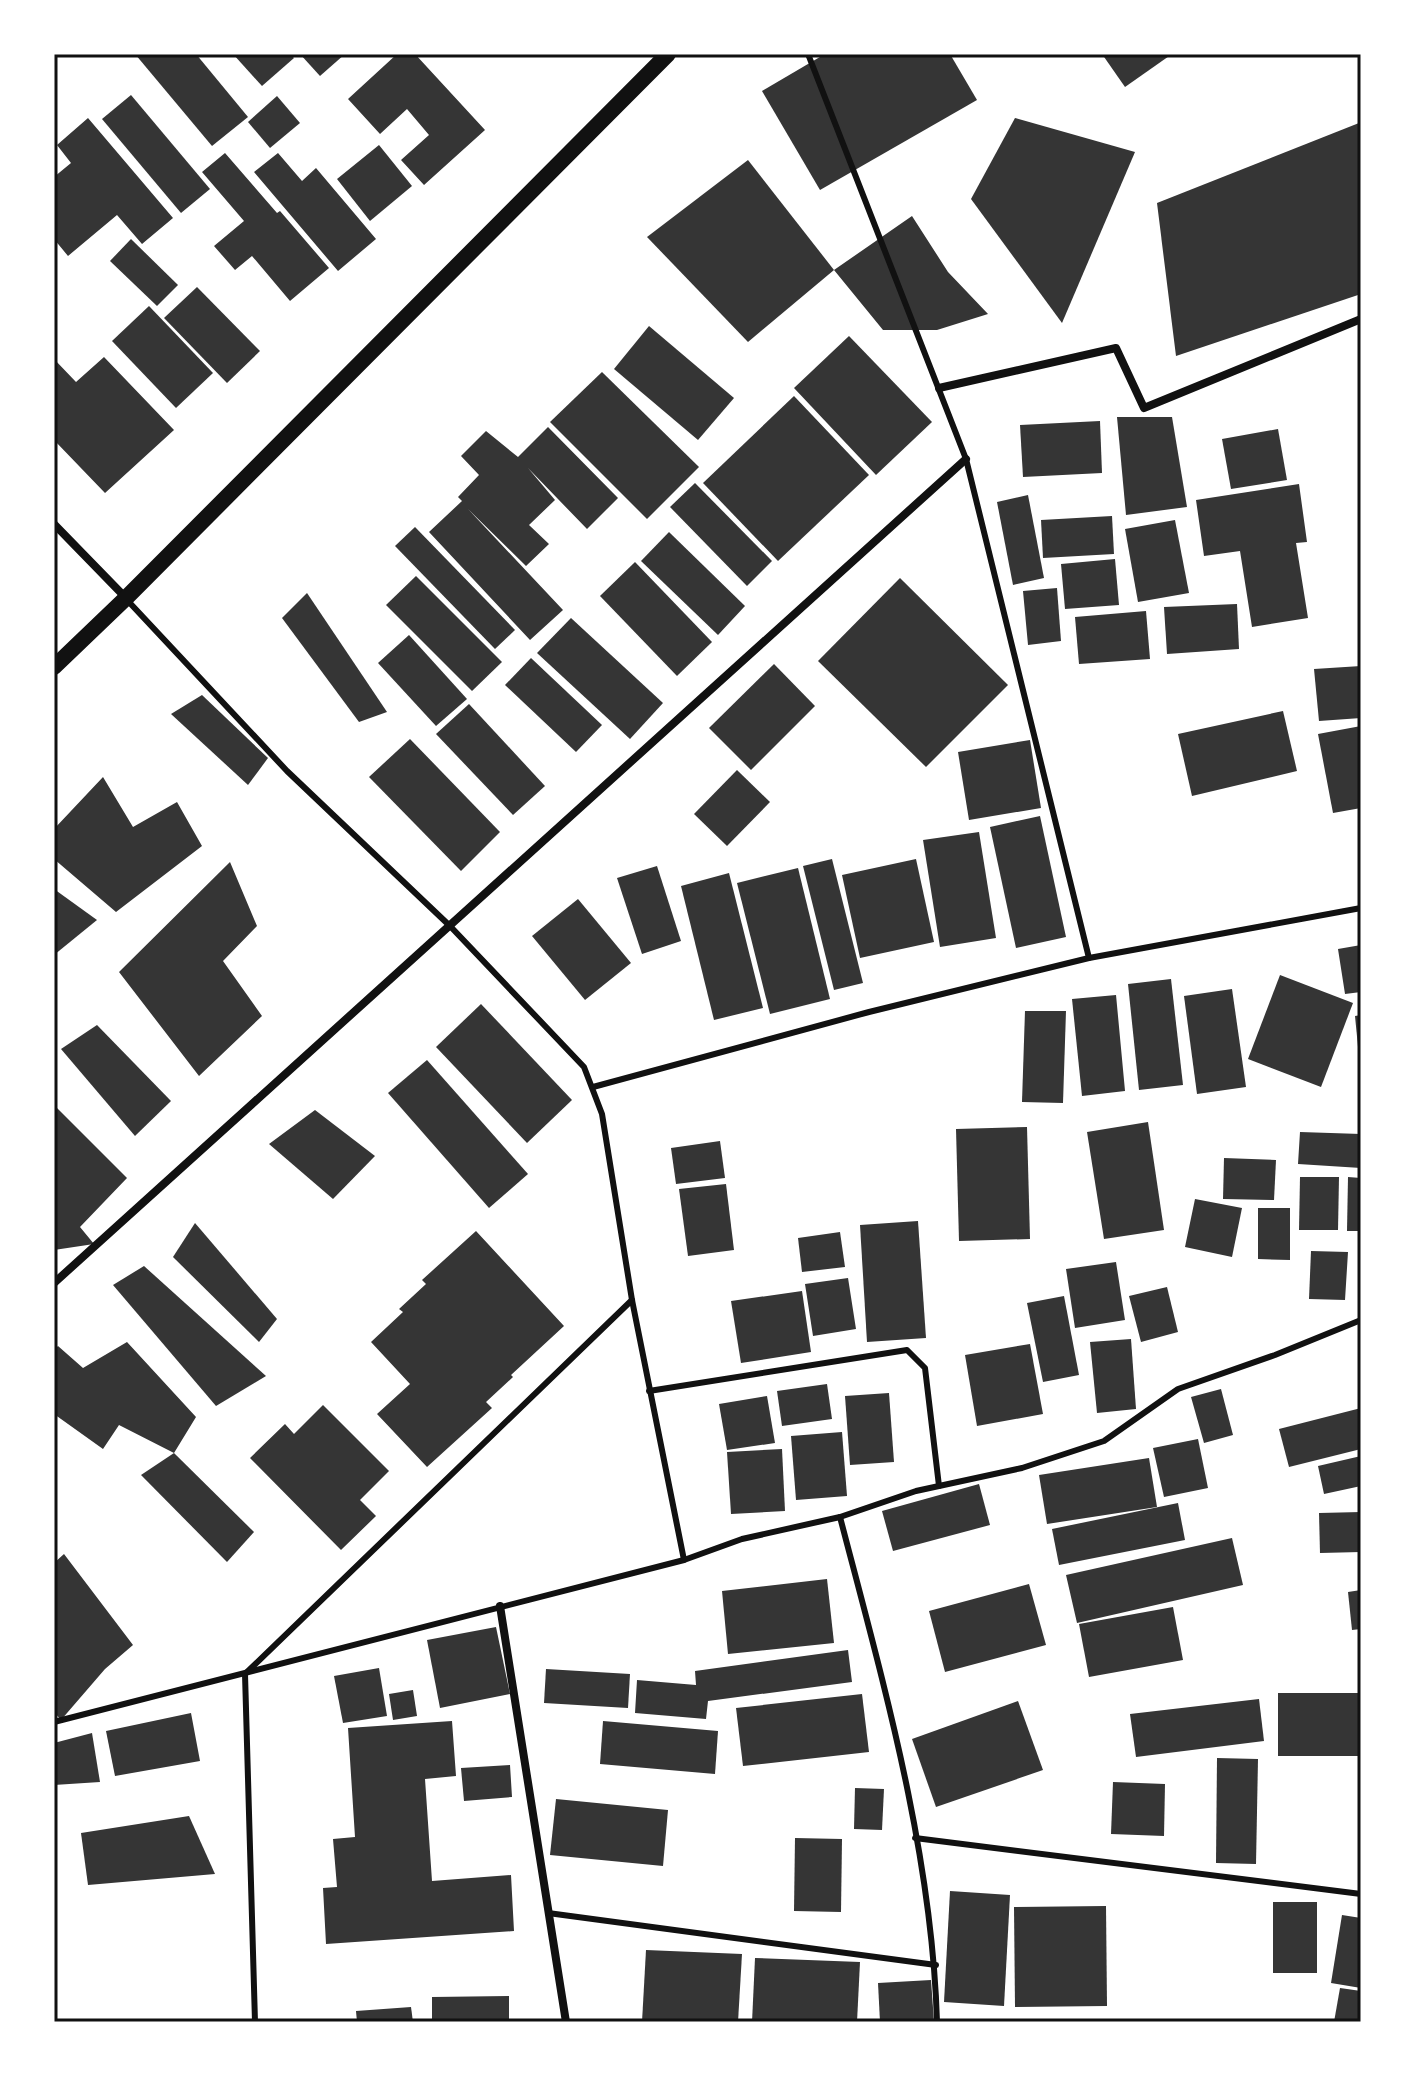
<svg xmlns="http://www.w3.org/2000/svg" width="1415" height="2076" font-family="'Open Sans',sans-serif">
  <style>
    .building { fill: #353535 }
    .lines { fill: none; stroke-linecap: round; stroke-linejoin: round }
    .service { stroke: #111; stroke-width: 6 }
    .minor { stroke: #111; stroke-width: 8 }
    .secondary { stroke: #111; stroke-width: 16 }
    .neatline { fill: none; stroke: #111; stroke-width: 3 }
  </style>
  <rect width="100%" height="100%" fill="#fff"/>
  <g class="building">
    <polygon points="135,54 196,54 248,117 212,146"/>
    <polygon points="233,54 290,54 294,58 262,86"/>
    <polygon points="300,54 345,54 320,76"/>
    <polygon points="397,54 415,54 485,130 424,185 401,160 429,135 407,109 380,134 348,99"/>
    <polygon points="825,54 950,54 977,100 820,190 762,91"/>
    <polygon points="1102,54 1172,54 1125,87"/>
    <polygon points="131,95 210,189 181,213 102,119"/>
    <polygon points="277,96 300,123 270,148 248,122"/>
    <polygon points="88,118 173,218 142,244 117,215 68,256 54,239 54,177 71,163 57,145"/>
    <polygon points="1015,118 1135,152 1062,323 971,199"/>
    <polygon points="1359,123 1361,126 1361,294 1176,356 1157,203"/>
    <polygon points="379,145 412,186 370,221 337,179"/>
    <polygon points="225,153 277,213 280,211 329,268 290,301 252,256 235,270 214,246 244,221 202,172"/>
    <polygon points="278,153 302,181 316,168 376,239 338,271 254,172"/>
    <polygon points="748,160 834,270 748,342 647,237"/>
    <polygon points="912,216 948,272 988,314 937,330 883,330 834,270"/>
    <polygon points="131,239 178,285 157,306 110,261"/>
    <polygon points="197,287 260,351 227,383 164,318"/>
    <polygon points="149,306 213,373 176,408 112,341"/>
    <polygon points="649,326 734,398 698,440 614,369"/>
    <polygon points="849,336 932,422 876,475 794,388"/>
    <polygon points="104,357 174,430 105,493 54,440 54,359 76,382"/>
    <polygon points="602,372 699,467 647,519 550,422"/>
    <polygon points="794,396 869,475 778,561 703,483"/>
    <polygon points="1117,417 1172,417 1187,507 1126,515"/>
    <polygon points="1100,421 1102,473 1023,477 1020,425"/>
    <polygon points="548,427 618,498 587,529 528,468 555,500 529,525 549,544 526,566 468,509 563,610 530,640 429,532 462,501 458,497 479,475 461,456 486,431 518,457"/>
    <polygon points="1278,429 1287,480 1231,489 1222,439"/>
    <polygon points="695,483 772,561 747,586 670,507"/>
    <polygon points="1299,484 1307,542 1296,543 1308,618 1252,627 1240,551 1204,556 1196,500"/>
    <polygon points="1028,495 1044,578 1013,585 997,502"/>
    <polygon points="1112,516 1114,554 1043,558 1041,520"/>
    <polygon points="1175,520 1189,593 1138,602 1125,529"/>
    <polygon points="415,527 515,630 495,649 395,546"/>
    <polygon points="669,532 745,606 718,635 641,561"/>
    <polygon points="1115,559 1119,605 1065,609 1061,564"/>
    <polygon points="635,562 712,642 677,676 600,596"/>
    <polygon points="416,576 502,662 472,691 386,605"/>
    <polygon points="900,578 1008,685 926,767 818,661"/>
    <polygon points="1057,588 1061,641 1028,645 1023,591"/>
    <polygon points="307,593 387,712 359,722 282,618"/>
    <polygon points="1237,604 1239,649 1167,654 1164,607"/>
    <polygon points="1146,611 1150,659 1079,664 1075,617"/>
    <polygon points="571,618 663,703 630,739 537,653"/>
    <polygon points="409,635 467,699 436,726 378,663"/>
    <polygon points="531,658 602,725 576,752 505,685"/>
    <polygon points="774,664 815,706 751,770 709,728"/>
    <polygon points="1361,666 1361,718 1319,721 1314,669"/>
    <polygon points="202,695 268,758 248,785 171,714"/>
    <polygon points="469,704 545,786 513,815 436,734"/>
    <polygon points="1283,711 1297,771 1192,796 1178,734"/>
    <polygon points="1361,726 1361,808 1333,813 1318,734"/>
    <polygon points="410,739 500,832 461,871 369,777"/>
    <polygon points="1030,740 1041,808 969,820 958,752"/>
    <polygon points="737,770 770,802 727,846 694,814"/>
    <polygon points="103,777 133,827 177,802 202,846 116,912 54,859 54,829"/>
    <polygon points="1040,816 1066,937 1016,948 990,827"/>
    <polygon points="979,832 996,938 940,947 923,840"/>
    <polygon points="832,859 863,983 834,990 803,866"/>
    <polygon points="916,859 934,942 860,958 842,875"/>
    <polygon points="230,862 257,926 223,961 262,1016 199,1076 119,972"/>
    <polygon points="657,866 681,941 642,954 617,878"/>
    <polygon points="798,868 830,999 770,1014 737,883"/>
    <polygon points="729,873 763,1008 714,1020 681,886"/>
    <polygon points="54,889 97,920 54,955"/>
    <polygon points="578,899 631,963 585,1000 532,936"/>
    <polygon points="1361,945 1361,992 1345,994 1338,949"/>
    <polygon points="1280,975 1353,1003 1321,1087 1248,1059"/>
    <polygon points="1171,979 1183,1085 1139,1090 1128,984"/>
    <polygon points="1232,989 1246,1087 1197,1094 1184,996"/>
    <polygon points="1116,995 1125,1091 1082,1096 1072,999"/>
    <polygon points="481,1004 572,1100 527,1143 436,1047"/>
    <polygon points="1025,1011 1066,1011 1063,1103 1022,1102"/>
    <polygon points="1361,1015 1361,1057 1359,1057 1355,1016"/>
    <polygon points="97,1025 171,1101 135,1136 61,1049"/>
    <polygon points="427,1060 528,1174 489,1208 388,1093"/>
    <polygon points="54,1105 127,1178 80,1227 94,1244 54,1250"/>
    <polygon points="315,1110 375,1156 333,1199 269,1144"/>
    <polygon points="1148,1122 1164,1230 1104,1239 1087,1132"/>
    <polygon points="1027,1127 1030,1239 959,1241 956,1129"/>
    <polygon points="1300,1132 1361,1134 1361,1168 1298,1164"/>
    <polygon points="720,1141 725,1178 676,1184 671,1148"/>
    <polygon points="1224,1158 1276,1160 1274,1200 1223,1199"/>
    <polygon points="1300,1177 1339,1177 1338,1230 1299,1230"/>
    <polygon points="1348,1177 1361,1178 1361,1231 1347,1231"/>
    <polygon points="726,1184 734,1250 688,1256 679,1189"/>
    <polygon points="1195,1199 1242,1208 1232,1257 1185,1247"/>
    <polygon points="1258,1208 1290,1208 1290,1260 1258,1259"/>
    <polygon points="918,1221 926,1338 867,1342 860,1225"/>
    <polygon points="195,1223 277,1319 259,1342 173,1257"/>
    <polygon points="476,1231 564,1326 511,1375 513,1377 486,1402 492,1408 427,1467 377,1414 410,1384 371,1342 403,1312 399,1309 426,1284 422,1280"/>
    <polygon points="840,1232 845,1267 802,1272 798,1238"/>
    <polygon points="1311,1251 1348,1252 1345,1300 1309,1299"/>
    <polygon points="1116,1262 1125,1320 1075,1328 1066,1269"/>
    <polygon points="144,1266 266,1376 216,1406 113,1285"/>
    <polygon points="848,1278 856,1329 813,1336 805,1284"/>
    <polygon points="1167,1287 1178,1332 1141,1342 1129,1296"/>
    <polygon points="802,1291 811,1352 741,1363 731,1301"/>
    <polygon points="1064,1296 1079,1375 1043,1382 1027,1303"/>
    <polygon points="1131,1339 1136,1409 1097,1413 1090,1342"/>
    <polygon points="127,1342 196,1417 174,1453 119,1425 103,1449 54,1414 54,1350 58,1346 83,1368"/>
    <polygon points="1030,1344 1043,1414 977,1426 965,1355"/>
    <polygon points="827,1384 832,1419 782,1426 777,1391"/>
    <polygon points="1221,1389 1233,1435 1204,1443 1191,1397"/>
    <polygon points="889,1393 894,1462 850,1465 845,1396"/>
    <polygon points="767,1396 775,1443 727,1450 719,1404"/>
    <polygon points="323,1405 389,1471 360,1500 376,1516 341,1550 250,1458 285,1424 294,1434"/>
    <polygon points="1361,1408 1361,1449 1289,1467 1279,1429"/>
    <polygon points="842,1432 847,1496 796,1500 791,1436"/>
    <polygon points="1198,1439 1208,1488 1164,1497 1153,1448"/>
    <polygon points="782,1449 785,1511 731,1514 727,1452"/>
    <polygon points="174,1453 254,1532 227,1562 141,1475"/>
    <polygon points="1361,1456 1361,1486 1324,1494 1318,1466"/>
    <polygon points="1149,1458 1157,1507 1047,1524 1039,1475"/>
    <polygon points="979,1484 990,1525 893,1551 882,1511"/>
    <polygon points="1178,1503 1185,1540 1059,1565 1052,1529"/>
    <polygon points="1361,1512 1361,1552 1320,1553 1319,1513"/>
    <polygon points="1232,1538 1243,1585 1077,1623 1066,1575"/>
    <polygon points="64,1554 133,1645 105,1669 61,1720 54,1712 54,1563"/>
    <polygon points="827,1579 834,1643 728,1654 722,1591"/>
    <polygon points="1029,1584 1046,1645 945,1672 929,1611"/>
    <polygon points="1361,1590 1361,1629 1352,1630 1348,1592"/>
    <polygon points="1173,1607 1183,1660 1089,1677 1079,1624"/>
    <polygon points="496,1627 510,1694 440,1708 427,1640"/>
    <polygon points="848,1650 852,1682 708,1701 706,1719 635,1713 637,1680 696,1685 695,1671"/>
    <polygon points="379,1668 387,1716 343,1723 334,1676"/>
    <polygon points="546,1669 630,1674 628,1708 544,1703"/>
    <polygon points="413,1690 417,1716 393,1720 389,1694"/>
    <rect x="1278" y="1693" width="83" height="63"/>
    <polygon points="862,1694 869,1752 743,1766 736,1708"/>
    <polygon points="1259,1699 1264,1741 1136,1757 1130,1714"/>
    <polygon points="1018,1701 1043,1770 936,1807 912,1739"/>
    <polygon points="191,1713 200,1761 115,1776 106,1731"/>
    <polygon points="452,1721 456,1776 425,1779 432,1881 511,1875 514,1931 326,1944 323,1888 337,1887 333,1839 355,1837 348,1728"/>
    <polygon points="603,1721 718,1731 715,1774 600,1764"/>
    <polygon points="92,1733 100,1782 54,1785 54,1743"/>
    <polygon points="1217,1758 1258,1759 1256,1864 1216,1863"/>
    <polygon points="510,1765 512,1797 464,1801 461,1768"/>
    <polygon points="1113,1782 1165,1784 1164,1836 1111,1834"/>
    <polygon points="855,1788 884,1789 882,1830 854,1829"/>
    <polygon points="556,1799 668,1810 663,1866 550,1855"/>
    <polygon points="189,1816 215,1874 88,1885 81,1833"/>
    <polygon points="795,1838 842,1839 841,1912 794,1911"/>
    <polygon points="950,1891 1010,1895 1004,2006 944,2002"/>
    <rect x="1273" y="1902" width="44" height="71"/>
    <polygon points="1106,1906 1107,2006 1015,2007 1014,1907"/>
    <polygon points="1342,1915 1361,1918 1361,1988 1331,1983"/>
    <polygon points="646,1950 742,1954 738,2022 642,2022"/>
    <polygon points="755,1958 860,1962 857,2022 752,2022"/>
    <polygon points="931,1980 934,2022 880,2022 878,1983"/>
    <polygon points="1340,1988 1361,1991 1361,2022 1334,2022"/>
    <polygon points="509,1996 509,2022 432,2022 432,1997"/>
    <polygon points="411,2007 413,2022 357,2022 356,2011"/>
  </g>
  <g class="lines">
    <g class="service">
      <polyline points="808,54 966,459 1089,958"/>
      <polyline points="128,601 287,771 450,926 584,1067 602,1114 632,1300 684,1560"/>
      <polyline points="593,1087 869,1012 1089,958 1361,908"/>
      <polyline points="649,1391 907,1350 925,1368 939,1486"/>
      <path d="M840,1517c43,165 92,334 97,505"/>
      <polyline points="54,1722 684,1560 742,1539 840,1517 916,1491 1022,1468 1104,1441 1178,1389 1275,1355 1361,1320"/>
      <polyline points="915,1838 1361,1894"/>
      <polyline points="548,1913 936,1965"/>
      <polyline points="255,2022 245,1674 632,1300"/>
    </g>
    <g class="minor">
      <polyline points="939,388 1116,348 1144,408 1361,319"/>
      <polyline points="54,524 126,598"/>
      <polyline points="54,1283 966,459"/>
      <polyline points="500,1606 566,2022"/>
    </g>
    <polyline class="secondary" points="54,667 126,598 668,54"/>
  </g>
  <rect width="1415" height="2076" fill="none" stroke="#ffffff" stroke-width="112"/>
  <rect x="56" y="56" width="1303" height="1964" class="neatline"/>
</svg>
